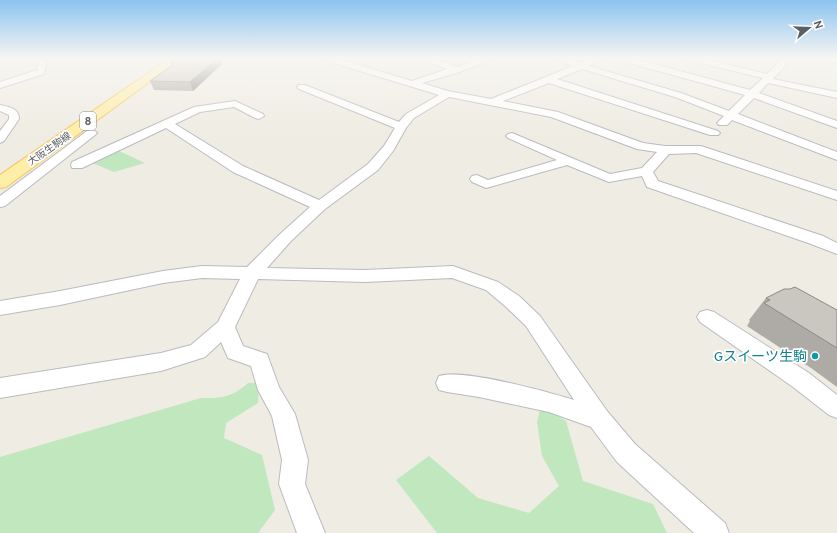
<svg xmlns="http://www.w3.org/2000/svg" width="837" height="533" font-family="Overpass,'Noto Sans JP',sans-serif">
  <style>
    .green { fill: #c0e7be }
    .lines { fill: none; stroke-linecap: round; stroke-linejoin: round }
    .minor-casing { stroke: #b8bbc0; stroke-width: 2 }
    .primary-casing { stroke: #f8c453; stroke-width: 2 }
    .minor { fill: #fff; fill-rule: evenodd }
    .primary { fill: #ffeea8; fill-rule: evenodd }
    .wall { fill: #aeaaa5 }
    .shaded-wall { fill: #8d8b86 }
    .building { fill: #cac6c0; stroke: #8d8b86 }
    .culture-dot { fill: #0f9aa8; stroke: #fff; stroke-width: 1.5 }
    .labels { text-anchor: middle; stroke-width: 3.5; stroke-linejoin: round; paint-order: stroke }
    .far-street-label { font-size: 10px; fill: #5b6065; stroke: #fff }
    .shield { fill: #fff; stroke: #8c9093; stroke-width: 1 }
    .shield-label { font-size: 11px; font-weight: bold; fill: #5b6065 }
    .near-culture-label { font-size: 14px; fill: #0d838f; stroke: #fff; text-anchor: end }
  </style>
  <rect width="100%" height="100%" fill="#efece3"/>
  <g class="green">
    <polygon points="115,149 145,163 114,172 90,162"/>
    <path d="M248,383h8l3,4 -1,16 -32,20 -2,15 38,17 13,55 -17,23h-258v-76l201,-59c20,0 30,0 47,-15z"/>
    <polygon points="541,406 566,421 583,481 653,504 667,533 437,533 396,480 429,456 478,498 529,513 559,486 542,456 537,422"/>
  </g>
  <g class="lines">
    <defs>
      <g id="minor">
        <polygon points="39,58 47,58 44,74 0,88 0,82 37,70"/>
        <path d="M323,58h13l76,23 35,-12 -28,-11h12l25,9 27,-9h13l-36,14 -38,11 26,8 43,8 82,-33 -23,-8h13l18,5 12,-5h12l-16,8 92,27 48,18 16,-16 -126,-35 -1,-2h14l118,32 13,-12 -76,-18 -1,-2h15l66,16 16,-16h9l-19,21 64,13v6l-69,-15 -9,10 78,28v7l-83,-30 -16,16 99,38v8l-105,-40 -5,5h-8l-2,-2 7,-7 -49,-19 -93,-28 -25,10 161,52 2,2 -2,2h-8l-161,-52 -46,18 55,11 85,31 22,3h36l136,45v9l-141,-47 -27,1 -16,18 5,9 165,55 14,7v11l-26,-10 -164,-57 -5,-11 -33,6 -42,-17 -81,23 -14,-6 -2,-3 2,-3 5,-1 11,5 69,-20 -49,-22 -2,-2 2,-2 4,-1 98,41 32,-6 15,-16 -20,-3 -86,-32 -102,-20 -35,21 -8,10 -13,23 -15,19 -53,39 -34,32 -24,27 98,2 88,-4 45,16 21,14 21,20 67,95 28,33 90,79 4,10h-35l-77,-71 -26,-35 -42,-15 -70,-15 -32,-5 -8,-2 -3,-7 3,-7c23,-8 109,16 135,24l-48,-74 -21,-20 -19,-16 -34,-12 -87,4 -107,-3 -23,48 8,19 24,8 12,33 16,27 13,46 -3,24 20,49h-28l-18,-49 3,-24 -10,-44 -14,-26 -7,-24 -23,-8 -7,-16 -16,15 -44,14 -161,27v-20l161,-25 30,-8 27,-23 22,-43 -38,-1 -39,5 -103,22 -60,10v-14l60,-10 103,-20 39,-5 45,1 32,-32 31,-28 -77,-35 -67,-44 -84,40h-10l-1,-3 1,-3 122,-55 41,-6 28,13 1,2 -5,3 -4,-1 -21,-11 -34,5 -25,12 68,42 76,34 49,-36 16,-18 11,-18 -96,-39 -2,-2 2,-2h6l94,37 7,-8 33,-19 -115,-35z"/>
        <path d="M0,105c9,2 19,3 19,14l-15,22 -4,2v-12l9,-12v-4l-9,-4z"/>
        <polygon points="91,130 95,131 97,133 95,135 5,206 0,207 0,196 87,131"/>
        <polygon points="707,310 714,312 809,373 837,395 837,418 829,415 793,387 700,322 697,317 700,312"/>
      </g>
      <polygon id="primary" points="170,58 182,58 6,187 0,188 0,175"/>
    </defs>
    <use href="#minor" class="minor-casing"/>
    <use href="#primary" class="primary-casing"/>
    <use href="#minor" class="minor"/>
    <use href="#primary" class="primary"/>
  </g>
  <g class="wall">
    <polygon points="178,58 221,58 222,64 193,91 154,90 150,81 172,65 171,63"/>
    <polygon points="766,298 837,310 837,387 811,368 747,326 750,321 749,320"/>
  </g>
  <polygon class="shaded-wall" points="218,58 221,58 222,64 193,91 190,82"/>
  <g class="building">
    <polygon points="178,58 218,58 190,82 150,81 174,64 171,63"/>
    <polygon points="795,287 837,310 837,348 764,303 770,300 766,298 784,289 790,289"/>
  </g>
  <linearGradient id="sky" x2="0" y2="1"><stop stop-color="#8cc3f1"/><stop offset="0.44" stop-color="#f8f6f2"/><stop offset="1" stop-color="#f8f6f2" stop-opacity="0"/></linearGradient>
  <rect width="837" height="133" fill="url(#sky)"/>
  <circle class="culture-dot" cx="815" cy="356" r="4"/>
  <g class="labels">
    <g class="far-street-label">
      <text transform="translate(49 148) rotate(-35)" y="4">大阪生駒線</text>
    </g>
    <rect class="shield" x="80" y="112" width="16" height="18" rx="3"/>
    <g class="shield-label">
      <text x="88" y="125">8</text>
    </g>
    <g class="near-culture-label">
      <text x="807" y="361">Gスイーツ生駒</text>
    </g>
  </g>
  <g transform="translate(809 28) rotate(71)" stroke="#ffffff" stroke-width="3" paint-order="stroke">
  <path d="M0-3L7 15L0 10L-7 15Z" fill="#5b6065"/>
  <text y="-6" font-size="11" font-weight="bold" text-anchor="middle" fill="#5b6065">N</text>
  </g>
</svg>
